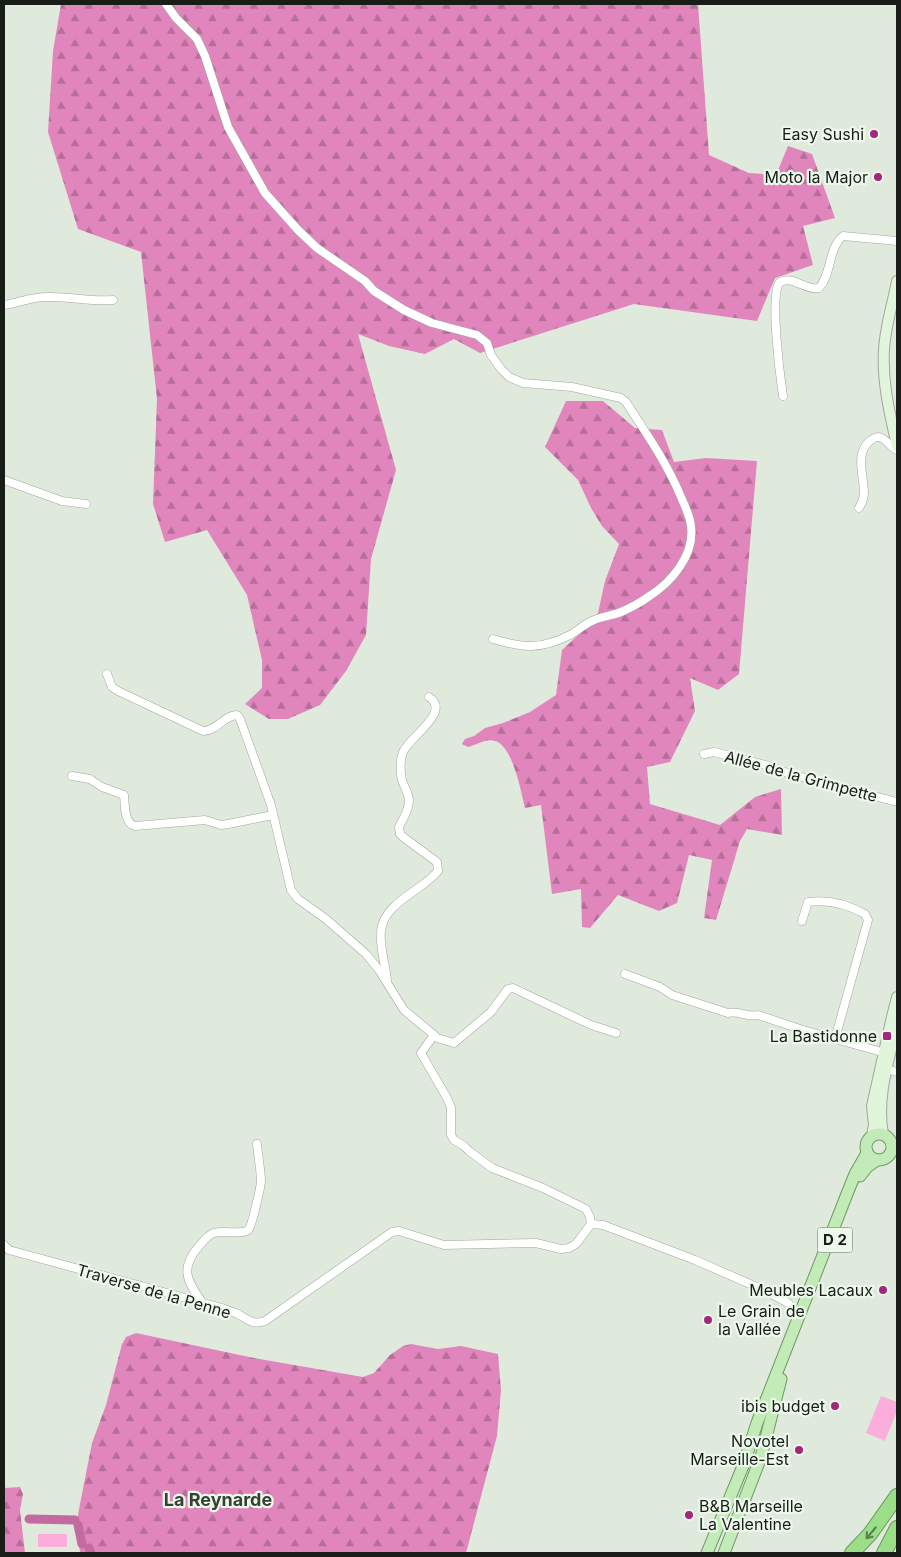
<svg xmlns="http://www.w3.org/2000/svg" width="901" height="1557" font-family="Inter,sans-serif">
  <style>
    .green { fill: #fbaedb }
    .forest { fill: url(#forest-firs) }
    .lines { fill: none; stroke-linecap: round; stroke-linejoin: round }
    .canal { stroke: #c36ba1; stroke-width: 9 }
    .minor-casing { stroke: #9ea89b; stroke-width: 9 }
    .secondary-casing { stroke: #9ea89b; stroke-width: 12 }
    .primary-casing { stroke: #6d9a61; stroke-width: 13 }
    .motorway-casing { stroke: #6d9a61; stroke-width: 16 }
    .minor { stroke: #fff; stroke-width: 8 }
    .secondary { stroke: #e1f5db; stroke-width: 10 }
    .primary { stroke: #c2ebb8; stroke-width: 11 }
    .motorway { stroke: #9ade88; stroke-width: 14 }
    .oneway { stroke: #5a7e50 }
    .poi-dot { fill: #a3277c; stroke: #ecf8ea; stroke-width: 2 }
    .labels { text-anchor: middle; stroke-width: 4.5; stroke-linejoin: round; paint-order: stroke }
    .shield { fill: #ecf8ea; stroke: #585f57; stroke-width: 1 }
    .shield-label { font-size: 15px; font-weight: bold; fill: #191d18 }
    .poi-label { font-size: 16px; fill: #191d18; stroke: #ecf8ea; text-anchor: end }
    .street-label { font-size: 16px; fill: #191d18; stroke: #ecf8ea }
    .neighbourhood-label { font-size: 18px; font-weight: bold; fill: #374035; stroke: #ecf8ea }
  </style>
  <defs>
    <pattern id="forest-firs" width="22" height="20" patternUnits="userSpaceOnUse" patternTransform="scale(1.25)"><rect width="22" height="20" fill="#e186bd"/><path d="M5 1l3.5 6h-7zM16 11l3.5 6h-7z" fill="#b66d99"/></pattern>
  </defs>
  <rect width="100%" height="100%" fill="#dfeadd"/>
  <g class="green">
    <polygon points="881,1396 897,1402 897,1411 885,1441 866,1433"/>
    <rect x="38" y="1534" width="29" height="13"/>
  </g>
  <g class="forest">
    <polygon points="61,4 698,4 709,155 749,173 776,175 788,146 812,154 835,218 803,226 813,265 775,278 757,321 634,304 480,353 454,339 425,354 389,346 358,334 396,470 371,559 366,635 346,671 320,705 288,719 269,719 245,704 262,688 262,660 247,595 207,530 165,542 153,504 157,399 141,252 78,229 48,132 53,51"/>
    <path d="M566,401h37l32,27 27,2 12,32 32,-4 51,3 -18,213 -21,16 -28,-12 5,33 -25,51 -23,5 3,37 70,21 35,-28 26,-8 1,46 -35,-6 -7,12 -24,79 -12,-2 8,-58 -23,-5 -12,48 -18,8 -41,-16 -28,33 -8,-1 -1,-38 -29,5 -11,-89 -16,3c-4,-16 -12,-62 -30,-67 -8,-3 -19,4 -27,6l-6,-3 3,-5 9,-3 11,-8 18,-5 27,-11 26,-17 6,-45 26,-24 10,-13 7,-32 14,-37 -17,-18 -11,-18 -13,-28 -33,-33z"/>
    <polygon points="136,1333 254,1358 363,1377 374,1373 390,1355 403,1346 411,1344 438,1349 461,1346 498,1354 501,1390 497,1436 466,1553 80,1553 77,1522 79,1509 92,1443 106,1405 122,1344 126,1337"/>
    <polygon points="20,1487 23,1494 20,1510 25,1553 4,1553 4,1488"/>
  </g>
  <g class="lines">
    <g class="canal">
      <polyline points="29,1519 75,1520"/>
      <polyline points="78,1525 82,1544"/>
      <polyline points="89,1548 91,1553"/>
    </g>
    <defs>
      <g id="minor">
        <path d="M166,4l10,14 21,21 8,17 23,71 37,66 33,37 19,18 48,33 9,10 30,19 28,13 45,12 10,8 4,12 10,14 8,8 14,6 49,4 49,11 5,4c20,31 41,61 55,95 4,9 9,19 10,29 4,29 -20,57 -43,71 -8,6 -18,11 -27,15 -9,4 -20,4 -29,9 -8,3 -14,10 -22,14 -30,15 -47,13 -77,4"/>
        <path d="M4,305c14,-2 27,-8 42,-8 23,-1 45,5 67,3"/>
        <path d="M783,396c-3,-20 -13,-97 -4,-113 12,-9 27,8 40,5 13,-14 9,-40 24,-52l54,5"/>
        <polyline points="4,480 62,501 86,504"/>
        <path d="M859,508c3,-5 5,-9 5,-15 0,-18 -10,-40 7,-53 2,-1 4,-3 7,-3 7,0 12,10 19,13"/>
        <path d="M107,674l5,13 6,4 85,40c14,0 21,-16 34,-16l3,4 31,86 20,85 7,9 28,20 40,35 13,16 25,40 30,25 -13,18 26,45 4,9v28l3,5 10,6 5,5 23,17 51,20 43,21 4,8 1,7"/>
        <polyline points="704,754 714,752 769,766 790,774 897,802"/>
        <path d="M72,776l18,3 12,8 22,8c1,10 0,28 11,31l70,-6 16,5 7,-1 45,-9"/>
        <path d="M802,921l6,-19c20,-3 39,2 57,12l3,6 -33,119"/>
        <path d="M625,974l35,13 12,8 56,18c11,-3 20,5 30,2l45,15 86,24"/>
        <path d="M387,981c-1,-15 -8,-35 -6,-50 3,-29 41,-40 57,-60l-1,-9 -34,-25 -3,-3 -1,-7c4,-8 10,-17 10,-26 0,-8 -5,-14 -7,-21 -2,-8 -2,-21 1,-28 6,-15 49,-40 26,-55"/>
        <polyline points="434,1035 437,1038 454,1043 491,1012 508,989 513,988 591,1025 616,1033"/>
        <polyline points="882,1068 897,1072"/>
        <path d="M4,1245l5,5 213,58c5,2 11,4 16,6 10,6 15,11 27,7l127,-89 7,-1 45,14 92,-2 25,6 8,-1 7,-4 15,-20 12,1 92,35 71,31 22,12 11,14"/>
        <path d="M202,1302c-15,-21 -23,-34 -2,-57 4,-5 8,-10 14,-12 9,-3 28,2 34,-3 4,-3 12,-41 13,-48 0,-12 -3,-25 -4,-38"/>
      </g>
      <g id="secondary">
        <path d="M897,281c-4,22 -12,46 -13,69 -2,33 6,64 13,96"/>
        <path d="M883,1134c-7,-36 6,-74 14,-109"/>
        <polyline points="872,1135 874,1125 872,1106 891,1021 897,997"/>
      </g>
      <g id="primary">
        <circle cx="879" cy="1147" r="13"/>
        <polyline points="860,1176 867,1167 877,1160"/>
        <polyline points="707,1553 743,1466 757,1423 847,1194 855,1174 867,1153"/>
        <polyline points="724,1553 761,1457 781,1379"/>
      </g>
      <g id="motorway">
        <polyline points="852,1553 870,1534 897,1496"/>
        <polyline points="884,1553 897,1528"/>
      </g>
    </defs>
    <use href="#minor" class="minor-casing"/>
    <use href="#secondary" class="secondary-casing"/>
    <use href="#primary" class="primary-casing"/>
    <use href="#motorway" class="motorway-casing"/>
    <use href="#minor" class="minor"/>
    <use href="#secondary" class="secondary"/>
    <use href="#primary" class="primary"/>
    <use href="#motorway" class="motorway"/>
  </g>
  <defs><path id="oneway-shaft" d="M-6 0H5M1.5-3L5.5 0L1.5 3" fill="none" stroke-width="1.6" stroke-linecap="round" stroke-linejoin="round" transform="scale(1.25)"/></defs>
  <use class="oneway" href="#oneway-shaft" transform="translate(871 1533) rotate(130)"/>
  <g class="poi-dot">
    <circle cx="874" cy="134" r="5"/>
    <circle cx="878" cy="177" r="5"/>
    <rect x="882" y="1031" width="10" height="10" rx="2.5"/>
    <circle cx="883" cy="1290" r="5"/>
    <circle cx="708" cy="1320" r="5"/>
    <circle cx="835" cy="1406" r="5"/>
    <circle cx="799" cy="1450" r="5"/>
    <circle cx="689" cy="1515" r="5"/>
  </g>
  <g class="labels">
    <rect class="shield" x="817.5" y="1227.5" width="35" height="25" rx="4"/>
    <g class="shield-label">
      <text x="835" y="1245">D 2</text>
    </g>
    <g class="poi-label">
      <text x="864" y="140">Easy Sushi</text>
      <text x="868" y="183">Moto la Major</text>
      <text x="877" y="1042">La Bastidonne</text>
      <text x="873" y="1296">Meubles Lacaux</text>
      <text x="718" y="1317" text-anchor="start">Le Grain de<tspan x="718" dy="18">la Vallée</tspan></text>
      <text x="825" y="1412">ibis budget</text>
      <text x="789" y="1447">Novotel<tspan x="789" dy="18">Marseille-Est</tspan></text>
      <text x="699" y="1512" text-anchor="start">B&amp;B Marseille<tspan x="699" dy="18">La Valentine</tspan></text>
    </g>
    <g class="street-label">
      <text transform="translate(801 776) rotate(15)" y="6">Allée de la Grimpette</text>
      <text transform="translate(154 1291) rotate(16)" y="6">Traverse de la Penne</text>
    </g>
    <g class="neighbourhood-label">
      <text x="218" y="1506">La Reynarde</text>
    </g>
  </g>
  <rect width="901" height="1557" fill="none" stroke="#191d18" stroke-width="10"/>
</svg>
